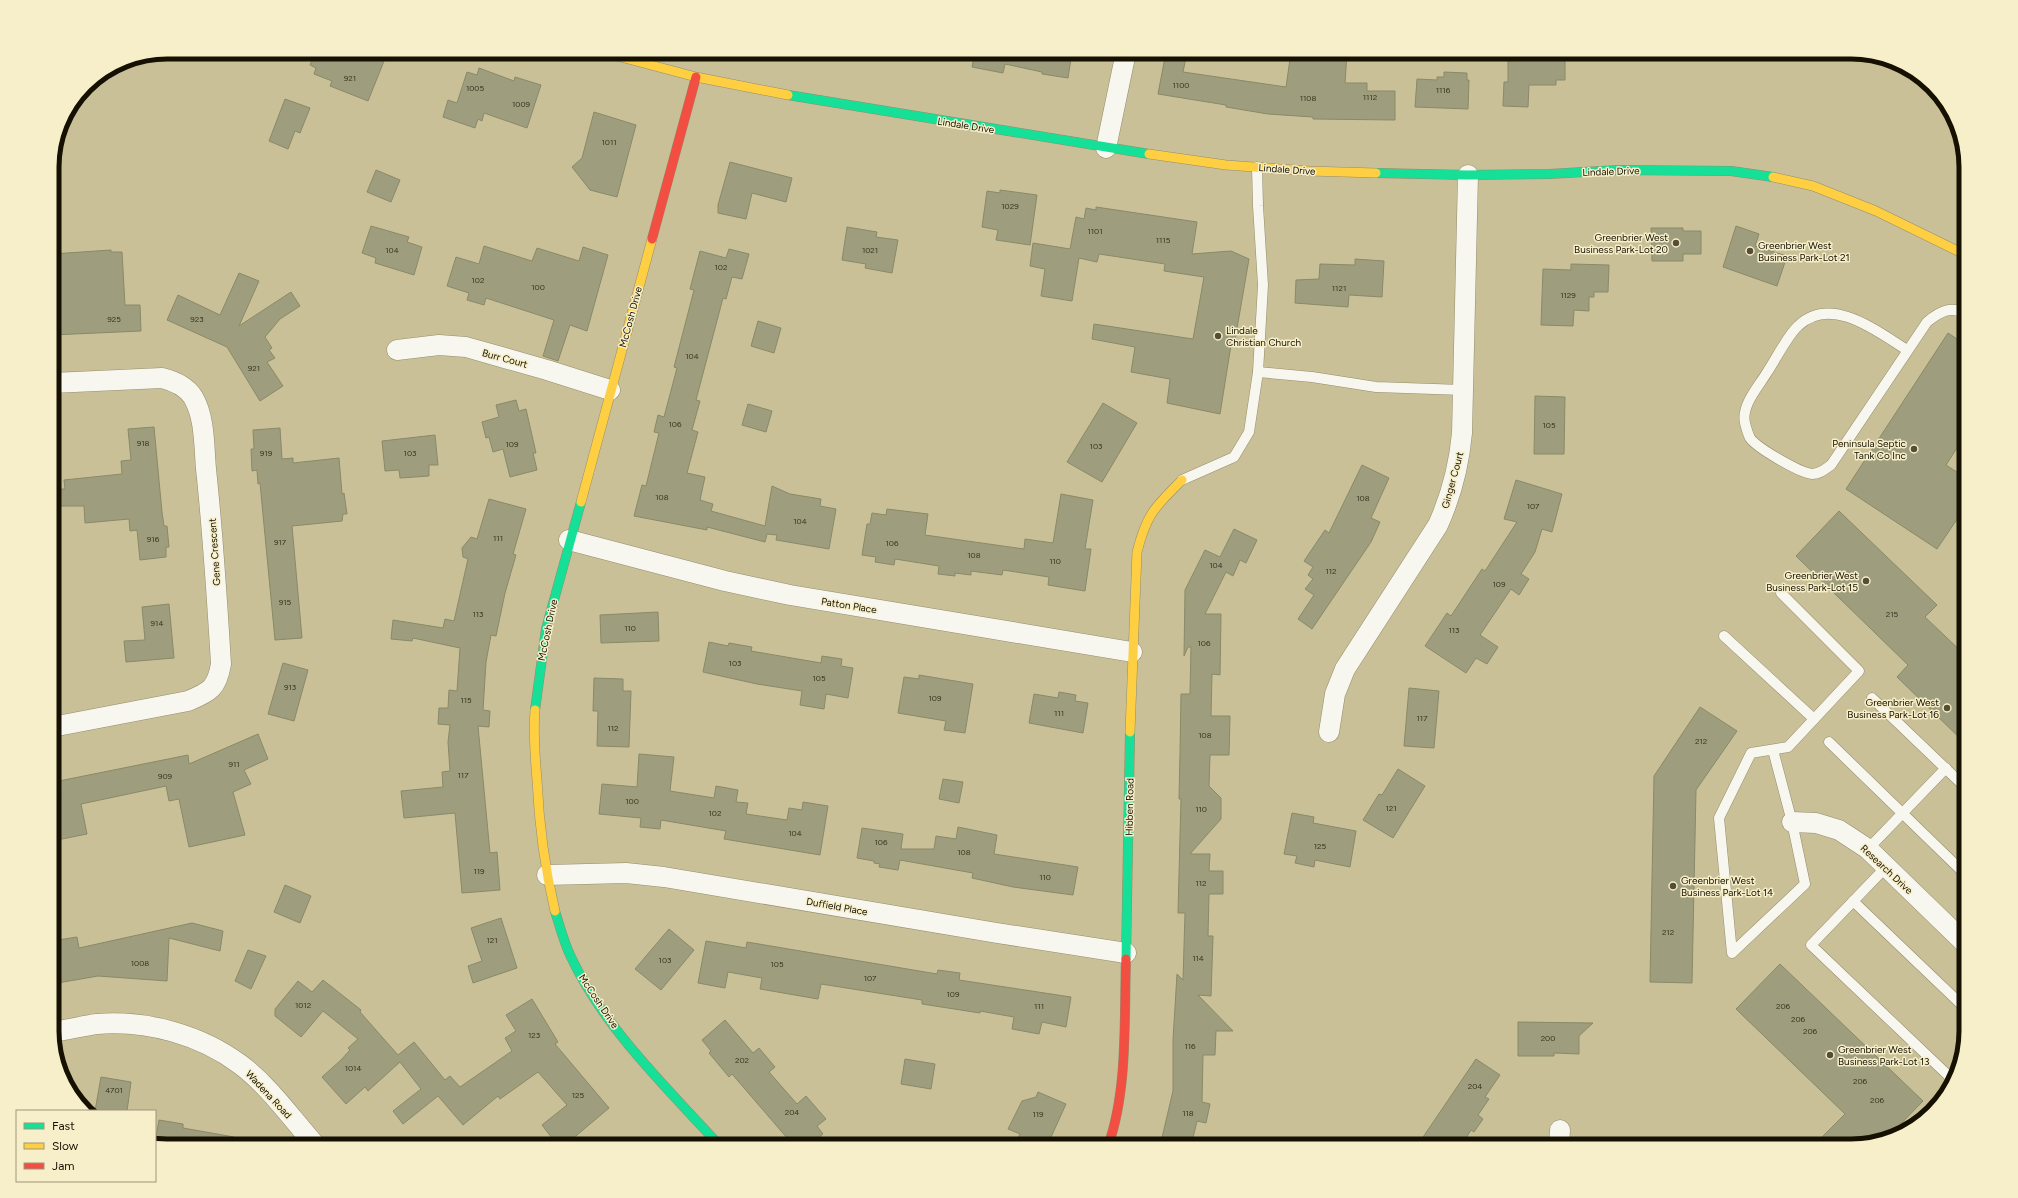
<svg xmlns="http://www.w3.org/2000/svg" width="2018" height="1198" font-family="Figtree,sans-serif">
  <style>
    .building { fill: #9e9d7d; stroke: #8a8968 }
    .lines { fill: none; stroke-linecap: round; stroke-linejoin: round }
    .lane-casing { stroke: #948d6c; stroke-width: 11 }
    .street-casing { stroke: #948d6c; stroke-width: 21 }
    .fast-casing { stroke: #948d6c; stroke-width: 10 }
    .slow-casing { stroke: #948d6c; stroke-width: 10 }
    .jam-casing { stroke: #948d6c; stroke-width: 10 }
    .lane { stroke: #f7f6ef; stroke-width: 10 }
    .street { stroke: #f7f6ef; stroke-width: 20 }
    .fast { stroke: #16e098; stroke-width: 9 }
    .slow { stroke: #ffcf43; stroke-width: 9 }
    .jam { stroke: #f24e42; stroke-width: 9 }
    .poi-dot { fill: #544e35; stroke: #f7efca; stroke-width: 1.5 }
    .labels { text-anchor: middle; stroke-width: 3; stroke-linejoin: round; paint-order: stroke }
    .number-label { font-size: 8px; fill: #37331f }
    .street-label { font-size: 10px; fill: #151000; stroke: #f7efca }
    .poi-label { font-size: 10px; fill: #151000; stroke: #f7efca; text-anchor: end }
    .rim { fill: none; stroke: #151000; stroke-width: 5 }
  </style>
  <rect width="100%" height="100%" fill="#c9c097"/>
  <g class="building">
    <polygon points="315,52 362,52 384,61 368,101 330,86 332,81 314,74 316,68 310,65"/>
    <polygon points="975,52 1072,52 1068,78 1042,74 1042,72 1005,64 1003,73 972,67"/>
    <polygon points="1166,52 1187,52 1183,72 1286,87 1291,52 1347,52 1345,83 1367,83 1367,91 1395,91 1395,120 1313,119 1313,117 1268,114 1226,107 1226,105 1158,94"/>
    <polygon points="1508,55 1565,56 1565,80 1556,80 1556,85 1529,85 1528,107 1503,106 1504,82 1508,82"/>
    <polygon points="479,68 514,81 515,77 541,85 527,128 484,113 482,121 478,119 475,128 443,117 448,100 457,103 467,72 477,75"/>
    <polygon points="1444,72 1467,73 1467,80 1469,80 1468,109 1415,107 1417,79 1437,80 1437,77 1444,77"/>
    <polygon points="285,99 310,108 300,133 295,131 288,149 269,141"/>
    <polygon points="594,112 636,125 617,197 590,190 572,167 582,158"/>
    <polygon points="730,162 792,178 786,202 752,193 746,219 718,213 718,205"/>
    <polygon points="376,170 400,180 391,202 367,192"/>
    <polygon points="1000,190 1037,195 1030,245 996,240 998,230 982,227 987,191 1000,193"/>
    <polygon points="1096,207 1197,222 1192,254 1231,251 1249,259 1235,340 1232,339 1220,414 1167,403 1170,379 1131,372 1135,347 1092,339 1094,324 1193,339 1204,277 1164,271 1165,264 1099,254 1097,262 1079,258 1072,301 1041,296 1045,269 1030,266 1033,243 1070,249 1076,217 1084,219 1086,208 1096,210"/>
    <polygon points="371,226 409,237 407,242 422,247 414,275 375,263 376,258 362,253"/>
    <polygon points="1736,226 1759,234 1755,246 1787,256 1777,286 1723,267"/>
    <polygon points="847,227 877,232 876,237 898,240 892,273 865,268 866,264 842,260"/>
    <polygon points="1651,228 1683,228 1683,231 1701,231 1701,254 1683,254 1683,261 1652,261"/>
    <polygon points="484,246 532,261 537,248 579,261 583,247 608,255 587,331 570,325 558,361 543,356 554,320 486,298 484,305 467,300 469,293 447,286 456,257 479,264"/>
    <polygon points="729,249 749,254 742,279 732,277 726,299 723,298 696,400 700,401 692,430 698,432 687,473 705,477 700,500 713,504 711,511 765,526 772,486 790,494 821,499 820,506 836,509 829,549 776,540 777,535 767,534 765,542 707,527 707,530 634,516 642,485 646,486 659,433 654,432 658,415 664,417 677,368 674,367 694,290 690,289 700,251 726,258"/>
    <polygon points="111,250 111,252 122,252 125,305 140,305 141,331 52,335 52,254"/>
    <polygon points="1355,259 1384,261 1382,297 1349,295 1348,307 1295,303 1296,280 1319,279 1320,264 1355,265"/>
    <polygon points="1571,264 1609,265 1608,292 1594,292 1594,297 1589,297 1589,311 1574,310 1573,326 1541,325 1543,269 1571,270"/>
    <polygon points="239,273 259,281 239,326 291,292 300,306 280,319 265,337 272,348 269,350 275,358 267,362 283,386 260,401 227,347 167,320 178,295 220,315"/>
    <polygon points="758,321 781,328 774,353 751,346"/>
    <polygon points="1948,333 1966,345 1966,434 1946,465 1966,478 1966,506 1937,549 1846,489"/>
    <polygon points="1535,396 1565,397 1564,454 1534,454"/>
    <polygon points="516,400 519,411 526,409 536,453 533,453 537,470 510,477 503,449 493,452 489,437 486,438 482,422 499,417 496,405"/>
    <polygon points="1103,403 1137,423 1102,482 1067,462"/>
    <polygon points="748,404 772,411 766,432 742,425"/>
    <polygon points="154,427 162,512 164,526 167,526 169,547 166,547 166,557 140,560 137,530 130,531 129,519 85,523 84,506 56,506 55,489 65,489 64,480 122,474 121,461 131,460 128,429"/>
    <polygon points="280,428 282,459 293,458 293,463 339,458 342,494 344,493 347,514 343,514 342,521 292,526 302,638 275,640 260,483 258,484 257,470 252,471 251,449 254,449 253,430"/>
    <polygon points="435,435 438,465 429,465 429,476 400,478 399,470 385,471 382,441"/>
    <polygon points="1362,465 1389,478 1371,518 1380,522 1371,542 1312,629 1298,619 1314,595 1305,589 1313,579 1308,575 1313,567 1304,561 1325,530 1329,533"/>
    <polygon points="1516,480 1562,494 1552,532 1542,529 1535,552 1521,574 1529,579 1519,595 1511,589 1480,635 1498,647 1487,664 1476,658 1466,673 1425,646 1447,613 1451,616 1482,569 1485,571 1517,522 1504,519"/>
    <polygon points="1061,494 1093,500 1085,549 1091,549 1085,591 1048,585 1049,577 1003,570 1002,575 971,571 971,575 955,573 955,576 938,574 939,566 895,559 894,565 875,562 876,557 862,555 867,524 870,524 872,513 886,515 887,509 928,514 925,535 1024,549 1025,539 1053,543"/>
    <polygon points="489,499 526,509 513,554 516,555 505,593 496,636 491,635 486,662 483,710 490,711 489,727 478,726 490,853 497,852 500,890 462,893 455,813 404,818 401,791 443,787 442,772 450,771 448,742 450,725 438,724 439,708 448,708 449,690 457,691 460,648 413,638 412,641 391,639 393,620 443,628 445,619 454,621 468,559 463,557 462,548 471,537 477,539"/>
    <polygon points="1839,511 1937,605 1925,617 1966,656 1966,744 1897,677 1908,665 1796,556"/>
    <polygon points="1234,529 1257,540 1246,563 1240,560 1233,576 1226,572 1205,614 1221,614 1220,675 1212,674 1211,716 1230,716 1229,755 1210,755 1209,786 1221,798 1221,819 1190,854 1210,854 1209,871 1223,871 1223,894 1209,894 1208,936 1213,936 1211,996 1198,995 1233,1031 1216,1031 1215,1055 1203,1055 1202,1102 1210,1104 1206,1123 1197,1121 1191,1146 1160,1146 1173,1091 1173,1040 1177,974 1183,980 1185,913 1178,913 1181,799 1179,799 1180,754 1181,694 1190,694 1191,647 1188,647 1184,656 1185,590 1205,550 1220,557"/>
    <polygon points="169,604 174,658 126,662 124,641 145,640 142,607"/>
    <polygon points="658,612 659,641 601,643 600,615"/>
    <polygon points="709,642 728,646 729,643 752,647 751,651 821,663 822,656 842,659 841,666 853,668 848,698 826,694 824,709 800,705 802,691 757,684 703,672"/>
    <polygon points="283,663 308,670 294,721 268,714"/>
    <polygon points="919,675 973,684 965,733 944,730 946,721 898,713 904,677 919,679"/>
    <polygon points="594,678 623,679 623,691 631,691 629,747 597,746 598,711 593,711"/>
    <polygon points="1409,688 1439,691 1434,748 1404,746"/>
    <polygon points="1059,692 1076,695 1075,701 1088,703 1083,733 1029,723 1034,694 1058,698"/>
    <polygon points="1700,707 1737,731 1696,790 1692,983 1650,982 1654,776"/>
    <polygon points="258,734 268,759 244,770 251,784 233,792 245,835 189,847 179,799 169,801 166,786 81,804 87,834 52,841 52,795 61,794 59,781 188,755 189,764"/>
    <polygon points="639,754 674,757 670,791 714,798 716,786 738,790 736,802 748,803 746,814 787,820 789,808 802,810 803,802 828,806 820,855 724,839 726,831 661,820 660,829 640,827 641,818 599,814 602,784 637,787"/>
    <polygon points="1398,769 1425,786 1393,838 1363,820 1379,794 1382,795"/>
    <polygon points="943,779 963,782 959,803 939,799"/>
    <polygon points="1292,813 1314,817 1313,823 1356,831 1350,867 1315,860 1314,867 1295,863 1297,856 1284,854"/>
    <polygon points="958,827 997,835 994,854 1078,867 1073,895 1013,887 972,878 973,873 900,860 898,870 879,867 880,864 874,863 874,861 857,858 862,828 903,834 901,849 934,849 936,836 956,839"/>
    <polygon points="285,885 311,896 300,923 274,912"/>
    <polygon points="501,918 517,968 473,983 468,966 482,961 471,928"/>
    <polygon points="192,923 223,931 220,951 169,938 167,981 98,976 52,984 52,943 58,942 58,940 77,937 79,948"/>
    <polygon points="669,929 694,950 661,990 635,969"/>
    <polygon points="706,941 746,948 747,942 937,974 938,970 960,973 959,980 1071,997 1066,1027 1042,1022 1039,1034 1012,1029 1014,1017 980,1011 980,1013 922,1004 922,1000 821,984 818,999 760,989 762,978 728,972 725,988 698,983"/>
    <polygon points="248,950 266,956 251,989 235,981"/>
    <polygon points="1780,964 1923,1101 1889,1136 1851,1146 1813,1146 1845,1114 1736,1009"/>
    <polygon points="323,980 361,1010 360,1012 398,1055 414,1042 445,1080 450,1076 460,1087 512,1051 505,1038 516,1031 506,1015 532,999 558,1042 555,1044 609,1108 564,1146 558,1146 542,1125 567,1105 538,1072 500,1099 498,1096 463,1125 438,1096 403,1124 393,1111 421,1089 400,1062 368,1091 365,1087 346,1104 322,1077 341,1060 350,1050 348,1048 358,1039 323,1011 301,1037 275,1016 275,1009 298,981 312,992"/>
    <polygon points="725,1020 753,1053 759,1048 775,1067 769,1072 797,1104 806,1096 826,1119 817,1126 823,1134 809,1146 794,1146 732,1074 729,1077 709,1053 711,1051 702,1040"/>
    <polygon points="1518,1022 1593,1023 1579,1036 1579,1054 1554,1053 1554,1056 1518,1056"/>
    <polygon points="905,1059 935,1064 931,1089 901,1084"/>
    <polygon points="1476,1059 1500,1075 1485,1097 1489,1099 1478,1115 1483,1119 1474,1132 1471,1130 1461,1146 1417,1146"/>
    <polygon points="101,1077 131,1082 127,1111 95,1111"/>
    <polygon points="1038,1092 1066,1104 1047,1146 1014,1146 1020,1134 1008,1129 1022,1101 1036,1097"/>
    <polygon points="159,1120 183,1124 183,1128 234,1137 233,1146 167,1146 155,1143"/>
  </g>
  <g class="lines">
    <defs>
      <g id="lane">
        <polyline points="1257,167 1258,206 1263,285 1258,372 1312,377 1376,387 1463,390"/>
        <path d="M1907,350c-29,-18 -76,-56 -109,-24 -11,10 -23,35 -32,48 -8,13 -25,32 -21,49 1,4 3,11 5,15 7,10 50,35 62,36 8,0 13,-5 19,-9l96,-143c12,-10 24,-17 39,-8"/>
        <polyline points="1182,480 1234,457 1249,432 1258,372"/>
        <polyline points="1724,636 1814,719"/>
        <polyline points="1872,698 1966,788"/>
        <polyline points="1829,742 1966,875"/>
        <polyline points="1773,750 1792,822 1805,884 1732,953 1719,818 1751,753 1788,747 1859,671 1781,593"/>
        <polyline points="1868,849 1946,768"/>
        <polyline points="1886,867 1811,945 1953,1080"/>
        <polyline points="1853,901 1966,1009"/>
      </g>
      <g id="street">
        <polyline points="1106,148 1126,52"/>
        <polyline points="397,350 439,345 466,347 547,370 610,390"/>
        <path d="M52,383l110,-5c12,3 24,8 31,19 12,20 11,49 13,72 7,65 11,129 15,195 -4,24 -11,28 -33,37l-136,26"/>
        <polyline points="569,540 725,581 790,595 1132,652"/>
        <path d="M1329,732l6,-38 10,-25 93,-144c13,-29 21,-59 24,-92l6,-258"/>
        <polyline points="1792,822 1816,823 1839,830 1868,849 1966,944"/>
        <polyline points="547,875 626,873 664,877 997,933 1126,953"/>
        <path d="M52,1032c15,-2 30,-6 45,-8 51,-4 104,11 144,41 29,22 51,54 75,81"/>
        <polyline points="1559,1146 1560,1130"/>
      </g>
      <g id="fast">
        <polyline points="788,95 1149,154"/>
        <polyline points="1376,173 1468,175 1549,174 1619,170 1731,171 1773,177"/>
        <polyline points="535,710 546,629 581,502"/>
        <path d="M555,911c5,16 9,32 16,46 33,71 97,132 149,189"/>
        <polyline points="1126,959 1130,732"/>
      </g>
      <g id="slow">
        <polyline points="602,52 696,77 788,95"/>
        <polyline points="1149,154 1226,165 1309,171 1376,173"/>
        <polyline points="1773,177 1813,186 1876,211 1966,255"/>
        <polyline points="581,502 652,239"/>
        <path d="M535,710c-2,24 0,47 2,70 2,44 8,89 18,131"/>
        <path d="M1130,732l7,-180c10,-39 18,-45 45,-72"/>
      </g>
      <g id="jam">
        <polyline points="652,239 696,77"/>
        <path d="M1108,1146c20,-56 16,-127 18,-187"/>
      </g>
    </defs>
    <use href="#lane" class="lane-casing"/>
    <use href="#street" class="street-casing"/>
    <use href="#fast" class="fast-casing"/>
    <use href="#slow" class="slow-casing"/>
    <use href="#jam" class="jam-casing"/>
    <use href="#lane" class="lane"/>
    <use href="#street" class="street"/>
    <use href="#fast" class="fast"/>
    <use href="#slow" class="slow"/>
    <use href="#jam" class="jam"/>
  </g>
  <g class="poi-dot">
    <circle cx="1676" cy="243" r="4"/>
    <circle cx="1750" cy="251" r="4"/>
    <circle cx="1218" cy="336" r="4"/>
    <circle cx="1914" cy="449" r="4"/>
    <circle cx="1866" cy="581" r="4"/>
    <circle cx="1947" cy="708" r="4"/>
    <circle cx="1673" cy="886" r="4"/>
    <circle cx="1830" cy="1055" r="4"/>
  </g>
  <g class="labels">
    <g class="number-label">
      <text x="350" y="81">921</text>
      <text x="1181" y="88">1100</text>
      <text x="475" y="91">1005</text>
      <text x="1443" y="93">1116</text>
      <text x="1370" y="100">1112</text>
      <text x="1308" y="101">1108</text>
      <text x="521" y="107">1009</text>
      <text x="609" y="145">1011</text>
      <text x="1010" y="209">1029</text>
      <text x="1095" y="234">1101</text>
      <text x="1163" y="243">1115</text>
      <text x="392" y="253">104</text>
      <text x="870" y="253">1021</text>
      <text x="721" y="270">102</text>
      <text x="478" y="283">102</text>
      <text x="538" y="290">100</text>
      <text x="1339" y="291">1121</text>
      <text x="1568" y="298">1129</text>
      <text x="114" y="322">925</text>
      <text x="197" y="322">923</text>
      <text x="692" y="359">104</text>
      <text x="254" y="371">921</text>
      <text x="675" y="427">106</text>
      <text x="1549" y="428">105</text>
      <text x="143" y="446">918</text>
      <text x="512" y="447">109</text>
      <text x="1096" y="449">103</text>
      <text x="266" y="456">919</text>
      <text x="410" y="456">103</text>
      <text x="662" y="500">108</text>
      <text x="1363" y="501">108</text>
      <text x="1533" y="509">107</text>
      <text x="800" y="524">104</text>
      <text x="498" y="541">111</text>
      <text x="153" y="542">916</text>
      <text x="280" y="545">917</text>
      <text x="892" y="546">106</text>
      <text x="974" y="558">108</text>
      <text x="1055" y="564">110</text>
      <text x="1216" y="568">104</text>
      <text x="1331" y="574">112</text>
      <text x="1499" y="587">109</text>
      <text x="285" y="605">915</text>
      <text x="478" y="617">113</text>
      <text x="1892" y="617">215</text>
      <text x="157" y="626">914</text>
      <text x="630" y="631">110</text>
      <text x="1454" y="633">113</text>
      <text x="1204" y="646">106</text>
      <text x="735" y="666">103</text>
      <text x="819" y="681">105</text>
      <text x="290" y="690">913</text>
      <text x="935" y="701">109</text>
      <text x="466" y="703">115</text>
      <text x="1059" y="716">111</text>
      <text x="1422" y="721">117</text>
      <text x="613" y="731">112</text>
      <text x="1205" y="738">108</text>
      <text x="1701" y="744">212</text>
      <text x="234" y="767">911</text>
      <text x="463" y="778">117</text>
      <text x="165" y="779">909</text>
      <text x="632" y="804">100</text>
      <text x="1391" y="811">121</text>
      <text x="1201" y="812">110</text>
      <text x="715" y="816">102</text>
      <text x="795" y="836">104</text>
      <text x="881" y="845">106</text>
      <text x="1320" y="849">125</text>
      <text x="964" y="855">108</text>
      <text x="479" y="874">119</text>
      <text x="1045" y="880">110</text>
      <text x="1201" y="886">112</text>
      <text x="1668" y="935">212</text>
      <text x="492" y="943">121</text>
      <text x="1198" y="961">114</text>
      <text x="665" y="963">103</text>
      <text x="140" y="966">1008</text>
      <text x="777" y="967">105</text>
      <text x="870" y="981">107</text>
      <text x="953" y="997">109</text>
      <text x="303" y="1008">1012</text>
      <text x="1039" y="1009">111</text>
      <text x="1783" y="1009">206</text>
      <text x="1798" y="1022">206</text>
      <text x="1810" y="1034">206</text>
      <text x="534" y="1038">123</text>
      <text x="1548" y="1041">200</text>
      <text x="1190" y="1049">116</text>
      <text x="742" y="1063">202</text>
      <text x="353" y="1071">1014</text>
      <text x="1860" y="1084">206</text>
      <text x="1475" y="1089">204</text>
      <text x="114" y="1093">4701</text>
      <text x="578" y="1098">125</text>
      <text x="1877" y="1103">206</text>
      <text x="792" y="1115">204</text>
      <text x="1188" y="1116">118</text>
      <text x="1038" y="1117">119</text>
    </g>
    <g class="street-label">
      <text transform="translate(966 125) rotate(9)" y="4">Lindale Drive</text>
      <text transform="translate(1287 169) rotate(4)" y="4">Lindale Drive</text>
      <text transform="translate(1611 171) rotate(-2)" y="4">Lindale Drive</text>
      <text transform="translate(630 317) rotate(-75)" y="4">McCosh Drive</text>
      <text transform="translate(505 358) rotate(15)" y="4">Burr Court</text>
      <text transform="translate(1452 480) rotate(-75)" y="4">Ginger Court</text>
      <text transform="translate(214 552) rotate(-94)" y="4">Gene Crescent</text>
      <text transform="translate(849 605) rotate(9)" y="4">Patton Place</text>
      <text transform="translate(547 630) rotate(-78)" y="4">McCosh Drive</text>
      <text transform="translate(1129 807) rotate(-89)" y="4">Hibben Road</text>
      <text transform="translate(1887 869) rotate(43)" y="4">Research Drive</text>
      <text transform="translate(837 906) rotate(10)" y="4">Duffield Place</text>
      <text transform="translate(599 1001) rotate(56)" y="4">McCosh Drive</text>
      <text transform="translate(269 1094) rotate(47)" y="4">Wadena Road</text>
    </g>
    <g class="poi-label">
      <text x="1668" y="241">Greenbrier West<tspan x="1668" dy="12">Business Park-Lot 20</tspan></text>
      <text x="1758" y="249" text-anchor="start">Greenbrier West<tspan x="1758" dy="12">Business Park-Lot 21</tspan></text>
      <text x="1226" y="334" text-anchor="start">Lindale<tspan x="1226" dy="12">Christian Church</tspan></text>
      <text x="1906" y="447">Peninsula Septic<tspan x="1906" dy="12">Tank Co Inc</tspan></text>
      <text x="1858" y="579">Greenbrier West<tspan x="1858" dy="12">Business Park-Lot 15</tspan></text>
      <text x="1939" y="706">Greenbrier West<tspan x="1939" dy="12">Business Park-Lot 16</tspan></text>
      <text x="1681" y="884" text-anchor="start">Greenbrier West<tspan x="1681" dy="12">Business Park-Lot 14</tspan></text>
      <text x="1838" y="1053" text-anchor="start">Greenbrier West<tspan x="1838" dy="12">Business Park-Lot 13</tspan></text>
    </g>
  </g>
  <path d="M0 0H2018V1198H0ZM167 59H1851A108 108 0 0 1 1959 167V1031A108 108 0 0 1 1851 1139H167A108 108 0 0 1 59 1031V167A108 108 0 0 1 167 59Z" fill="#f7efca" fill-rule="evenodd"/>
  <path class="rim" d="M167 59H1851A108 108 0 0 1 1959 167V1031A108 108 0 0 1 1851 1139H167A108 108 0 0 1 59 1031V167A108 108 0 0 1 167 59Z"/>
  <rect x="16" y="1110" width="140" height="72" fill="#f7efca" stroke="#9d9679"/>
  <rect x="24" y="1123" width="20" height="6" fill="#16e098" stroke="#9d9679"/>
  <text x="52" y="1130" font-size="12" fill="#151000">Fast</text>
  <rect x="24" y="1143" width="20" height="6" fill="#ffcf43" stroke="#9d9679"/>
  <text x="52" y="1150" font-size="12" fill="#151000">Slow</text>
  <rect x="24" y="1163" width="20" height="6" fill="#f24e42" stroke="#9d9679"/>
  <text x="52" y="1170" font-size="12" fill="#151000">Jam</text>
</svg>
